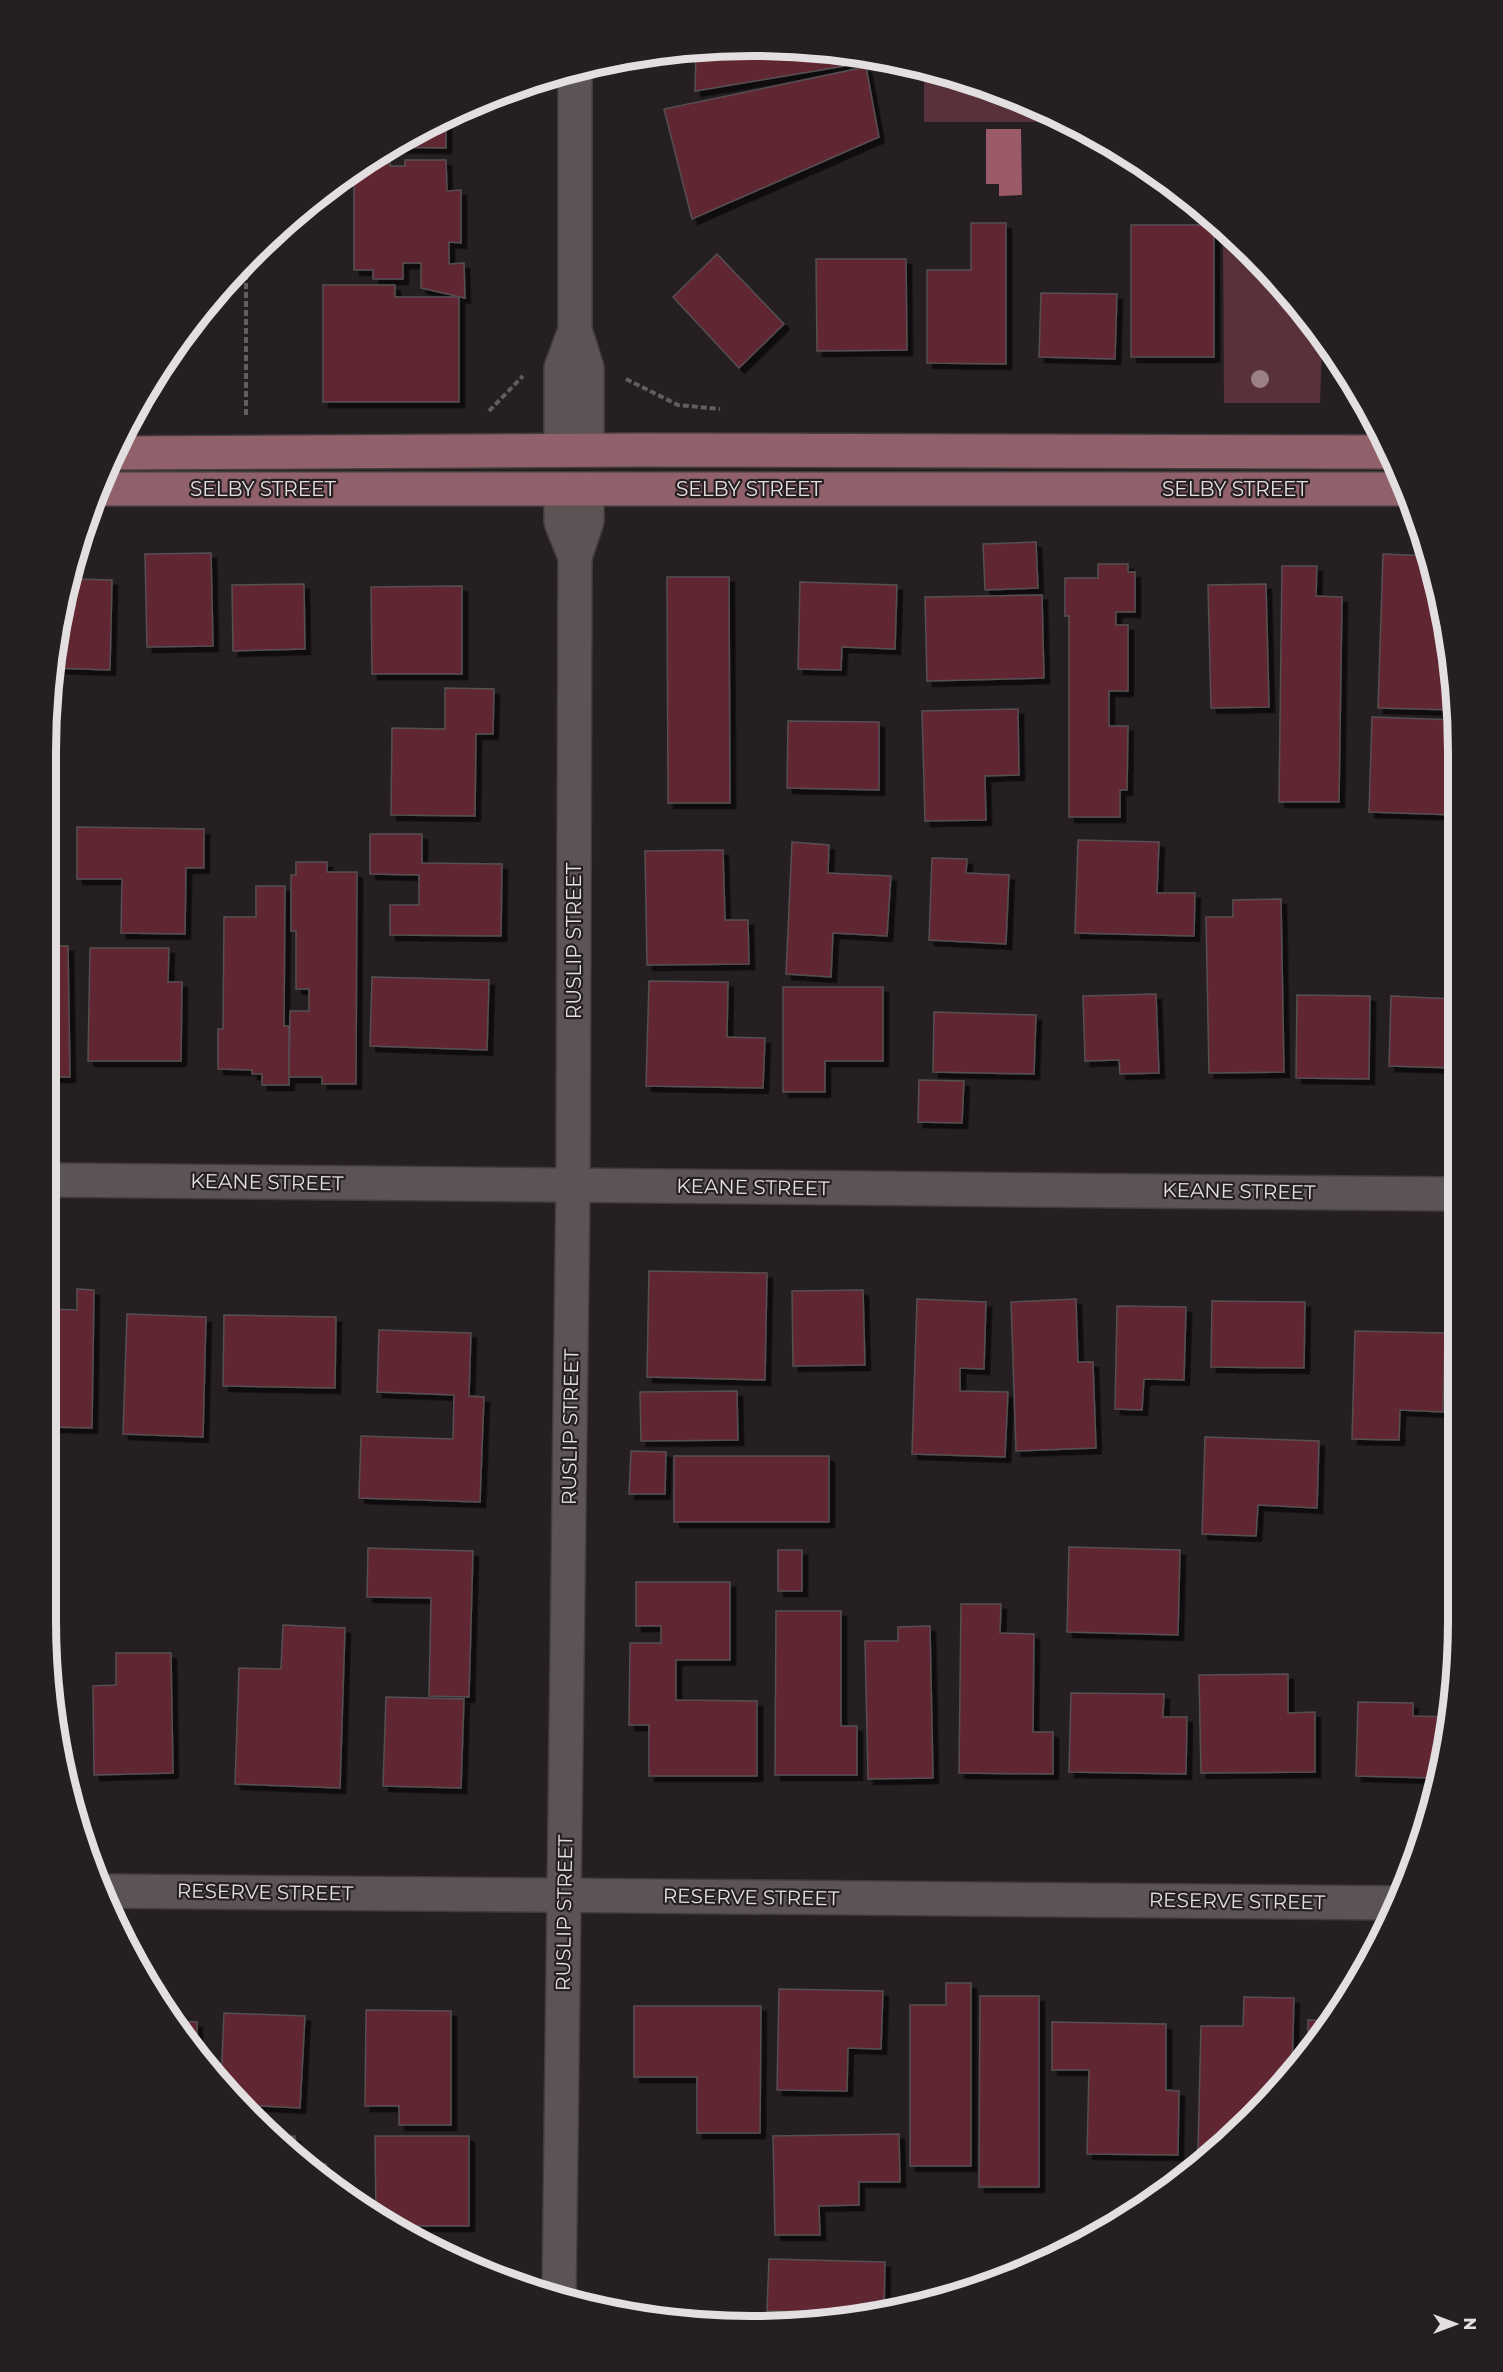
<svg xmlns="http://www.w3.org/2000/svg" width="1503" height="2372" font-family="Montserrat,sans-serif">
  <style>
    .green { fill: #59313a }
    .water { fill: #9a5a67 }
    .building { fill: #602533; stroke: #574f51; stroke-width: 1.5; filter: url(#shadow) }
    .lines { fill: none; stroke-linecap: round; stroke-linejoin: round }
    .minor-casing { stroke: #423c3d; stroke-width: 36 }
    .primary-casing { stroke: #423c3d; stroke-width: 36 }
    .path { stroke: #635c5e; stroke-width: 4; stroke-dasharray: 6 3; stroke-linecap: butt }
    .minor { stroke: #5b5354; stroke-width: 33 }
    .primary { stroke: #90616b; stroke-width: 33 }
    .tree { fill: #9b8186 }
    .labels { text-anchor: middle; stroke-width: 4.5; stroke-linejoin: round; paint-order: stroke }
    .street-label { font-size: 20px; fill: #e3dedf; stroke: #261f21 }
    .rim { fill: none; stroke: #e3dedf; stroke-width: 8 }
  </style>
  <defs>
    <filter id="shadow"><feDropShadow dx="5.5" dy="5.5" stdDeviation="0" flood-color="#0009"/></filter>
  </defs>
  <rect width="100%" height="100%" fill="#261f21"/>
  <g class="green">
    <polygon points="924,67 935,69 1071,122 924,122"/>
    <polygon points="1223,230 1283,286 1322,341 1320,403 1224,403"/>
  </g>
  <polygon class="water" points="986,129 1021,129 1022,195 999,196 999,184 986,184"/>
  <g class="building">
    <polygon points="798,47 844,54 844,66 695,91 696,50"/>
    <polygon points="866,67 879,137 692,219 664,109"/>
    <polygon points="446,118 446,148 388,147 399,139"/>
    <polygon points="405,160 446,160 447,191 461,190 461,243 449,242 449,264 464,263 465,298 421,288 421,263 403,263 403,279 373,279 373,270 354,270 354,171 369,161 390,161 390,166 405,166"/>
    <polygon points="971,223 1006,223 1006,364 927,363 927,270 971,270"/>
    <rect x="1131" y="225" width="83" height="132"/>
    <polygon points="717,254 784,324 739,368 673,297"/>
    <polygon points="816,259 906,259 907,350 817,351"/>
    <polygon points="323,285 395,285 395,297 459,297 459,402 323,402"/>
    <polygon points="1041,293 1117,294 1115,359 1039,357"/>
    <polygon points="1036,542 1038,588 985,590 983,544"/>
    <polygon points="211,553 213,646 147,647 145,554"/>
    <polygon points="1383,554 1429,556 1434,568 1456,710 1378,708"/>
    <polygon points="1098,564 1128,564 1128,572 1135,572 1135,612 1116,612 1116,625 1128,625 1128,691 1109,691 1109,726 1128,726 1127,790 1120,790 1120,817 1069,817 1069,616 1065,616 1065,578 1098,578"/>
    <polygon points="1282,566 1317,566 1316,596 1342,597 1339,802 1279,802"/>
    <polygon points="667,577 729,577 730,803 668,803"/>
    <polygon points="73,579 112,580 110,670 51,668 51,660"/>
    <polygon points="800,582 897,585 895,649 842,647 841,670 798,669"/>
    <polygon points="304,584 305,649 233,651 232,585"/>
    <polygon points="1266,584 1269,707 1211,708 1208,585"/>
    <polygon points="462,586 462,674 372,674 371,587"/>
    <polygon points="1042,595 1044,678 927,681 925,597"/>
    <polygon points="445,688 494,689 493,734 476,734 475,816 391,815 392,728 445,729"/>
    <polygon points="1018,709 1019,775 985,776 986,820 925,821 922,711"/>
    <polygon points="1372,717 1456,720 1456,815 1369,812"/>
    <polygon points="788,721 879,722 879,790 787,788"/>
    <polygon points="77,827 204,829 204,868 186,868 185,934 121,933 122,879 77,879"/>
    <polygon points="370,834 422,834 422,863 502,864 501,936 390,935 390,905 419,905 419,875 370,874"/>
    <polygon points="1078,840 1159,842 1157,893 1195,893 1194,936 1075,933"/>
    <polygon points="792,842 829,845 828,873 891,876 887,936 833,933 831,977 786,974"/>
    <polygon points="723,850 725,920 748,920 749,964 647,965 645,851"/>
    <polygon points="932,858 967,859 966,873 1009,875 1006,944 929,940"/>
    <polygon points="296,862 327,862 327,872 357,872 356,1084 322,1084 322,1077 289,1077 290,1011 309,1011 309,989 296,989 296,931 291,931 291,875 296,875"/>
    <polygon points="256,886 285,886 284,1026 289,1026 289,1085 262,1085 262,1074 252,1074 252,1070 218,1069 218,1029 223,1029 224,917 256,917"/>
    <polygon points="1281,899 1284,1072 1209,1073 1206,917 1233,917 1233,900"/>
    <polygon points="51,946 68,946 70,1077 51,1077"/>
    <polygon points="90,948 169,948 168,982 182,982 181,1061 88,1061"/>
    <polygon points="372,977 489,980 487,1050 370,1046"/>
    <polygon points="649,981 728,982 727,1037 765,1038 763,1088 646,1086"/>
    <polygon points="783,987 883,987 883,1061 825,1061 825,1092 783,1092"/>
    <polygon points="1156,994 1159,1073 1120,1074 1119,1060 1085,1061 1083,996"/>
    <polygon points="1297,995 1370,996 1369,1079 1296,1078"/>
    <polygon points="1391,996 1455,999 1455,1068 1389,1066"/>
    <polygon points="934,1012 1036,1015 1034,1074 933,1072"/>
    <polygon points="919,1080 964,1081 962,1123 918,1122"/>
    <polygon points="649,1271 767,1273 765,1380 647,1377"/>
    <polygon points="77,1289 94,1290 92,1428 51,1427 51,1309 77,1310"/>
    <polygon points="863,1290 865,1365 793,1366 792,1291"/>
    <polygon points="917,1299 986,1302 984,1369 960,1368 960,1391 1008,1392 1005,1457 912,1454"/>
    <polygon points="1076,1299 1078,1362 1093,1362 1096,1448 1016,1451 1011,1302"/>
    <polygon points="1212,1301 1305,1302 1304,1368 1211,1367"/>
    <polygon points="1117,1306 1186,1307 1184,1380 1144,1379 1142,1410 1115,1409"/>
    <polygon points="127,1314 206,1317 203,1437 123,1434"/>
    <polygon points="224,1315 336,1317 335,1388 223,1386"/>
    <polygon points="379,1330 471,1333 469,1396 484,1397 480,1502 359,1498 361,1436 453,1439 454,1395 377,1392"/>
    <polygon points="1355,1331 1445,1333 1443,1412 1400,1410 1399,1440 1352,1439"/>
    <polygon points="737,1391 738,1440 641,1441 640,1392"/>
    <polygon points="1205,1437 1319,1441 1317,1508 1258,1505 1256,1536 1202,1534"/>
    <polygon points="631,1451 666,1452 665,1494 629,1494"/>
    <rect x="674" y="1456" width="155" height="66"/>
    <polygon points="1069,1547 1180,1550 1178,1635 1067,1632"/>
    <polygon points="368,1548 473,1551 469,1697 429,1696 431,1598 367,1597"/>
    <rect x="778" y="1550" width="24" height="41"/>
    <polygon points="636,1582 730,1582 730,1660 676,1660 676,1700 757,1701 757,1776 649,1776 649,1725 629,1725 630,1643 661,1643 661,1626 636,1626"/>
    <polygon points="961,1604 1001,1604 1000,1633 1034,1634 1033,1732 1053,1732 1053,1774 959,1773"/>
    <polygon points="776,1611 841,1611 841,1726 857,1726 857,1775 775,1775"/>
    <polygon points="283,1625 345,1628 340,1788 235,1784 239,1668 281,1669"/>
    <polygon points="930,1626 933,1778 868,1779 865,1641 898,1641 898,1627"/>
    <polygon points="116,1653 171,1653 173,1773 94,1775 93,1686 116,1685"/>
    <polygon points="1288,1674 1288,1713 1315,1712 1315,1772 1201,1773 1199,1675"/>
    <polygon points="51,1693 55,1693 54,1727 51,1713"/>
    <polygon points="1071,1693 1164,1694 1163,1717 1187,1717 1186,1774 1069,1772"/>
    <polygon points="386,1697 464,1699 461,1788 383,1786"/>
    <polygon points="1358,1702 1413,1703 1413,1716 1450,1717 1434,1778 1356,1776"/>
    <polygon points="946,1983 971,1983 971,2166 910,2166 910,2005 946,2005"/>
    <polygon points="779,1989 883,1991 881,2049 848,2048 847,2091 777,2090"/>
    <polygon points="980,1996 1039,1996 1039,2187 979,2187"/>
    <polygon points="1244,1997 1294,1998 1292,2072 1220,2149 1198,2149 1201,2026 1243,2026"/>
    <polygon points="634,2006 761,2006 760,2133 697,2133 697,2077 634,2077"/>
    <polygon points="366,2010 451,2011 451,2125 399,2125 399,2106 365,2106"/>
    <polygon points="224,2013 305,2016 300,2108 240,2105 221,2082"/>
    <polygon points="1308,2020 1329,2021 1308,2055"/>
    <polygon points="171,2021 197,2022 197,2053"/>
    <polygon points="1052,2022 1166,2024 1166,2090 1179,2091 1178,2155 1087,2154 1089,2070 1052,2070"/>
    <polygon points="899,2134 900,2182 859,2182 859,2205 819,2206 820,2235 775,2235 773,2136"/>
    <polygon points="295,2136 295,2158 271,2137"/>
    <polygon points="375,2136 469,2136 469,2226 389,2226 376,2217"/>
    <polygon points="303,2164 326,2164 326,2184 322,2181"/>
    <polygon points="769,2259 885,2262 884,2313 843,2321 806,2322 806,2312 767,2311"/>
  </g>
  <g class="lines">
    <defs>
      <g id="minor">
        <polyline points="575,71 575,330 587,368 587,450"/>
        <polyline points="561,450 561,368 575,330"/>
        <polyline points="561,489 561,522 575,557"/>
        <polyline points="51,1180 1454,1194"/>
        <polyline points="104,1891 1397,1903"/>
        <polyline points="559,2296 573,1185 575,557 587,521 587,489"/>
      </g>
      <g id="primary">
        <polyline points="115,453 640,450 1386,452"/>
        <polyline points="97,489 1401,489"/>
      </g>
    </defs>
    <use href="#minor" class="minor-casing"/>
    <use href="#primary" class="primary-casing"/>
    <g class="path">
      <polyline points="626,379 678,405 720,409"/>
      <polyline points="489,411 523,376"/>
      <polyline points="246,415 246,262"/>
    </g>
    <use href="#minor" class="minor"/>
    <use href="#primary" class="primary"/>
  </g>
  <circle class="tree" cx="1260" cy="379" r="9"/>
  <g class="labels">
    <g class="street-label">
      <text x="263" y="496">SELBY STREET</text>
      <text x="749" y="496">SELBY STREET</text>
      <text x="1235" y="496">SELBY STREET</text>
      <text transform="translate(574 941) rotate(-90)" y="7">RUSLIP STREET</text>
      <text transform="translate(267 1182) rotate(1)" y="7">KEANE STREET</text>
      <text transform="translate(753 1187) rotate(1)" y="7">KEANE STREET</text>
      <text transform="translate(1239 1191) rotate(1)" y="7">KEANE STREET</text>
      <text transform="translate(570 1427) rotate(-89)" y="7">RUSLIP STREET</text>
      <text transform="translate(265 1892) rotate(1)" y="7">RESERVE STREET</text>
      <text transform="translate(751 1897) rotate(1)" y="7">RESERVE STREET</text>
      <text transform="translate(1237 1901) rotate(1)" y="7">RESERVE STREET</text>
      <text transform="translate(564 1913) rotate(-89)" y="7">RUSLIP STREET</text>
    </g>
  </g>
  <path d="M0 0H1503V2372H0ZM752 56H752A696 696 0 0 1 1448 752V1620A696 696 0 0 1 752 2316H752A696 696 0 0 1 56 1620V752A696 696 0 0 1 752 56Z" fill="#261f21" fill-rule="evenodd"/>
  <path class="rim" d="M752 56H752A696 696 0 0 1 1448 752V1620A696 696 0 0 1 752 2316H752A696 696 0 0 1 56 1620V752A696 696 0 0 1 752 56Z"/>
  <g transform="translate(1455 2324) rotate(90)" stroke="#261f21" stroke-width="4.5" paint-order="stroke">
  <path d="M0-4.5L10 22L0 15L-10 22Z" fill="#e3dedf"/>
  <text y="-9" font-size="16" font-weight="bold" text-anchor="middle" fill="#e3dedf">N</text>
  </g>
</svg>
